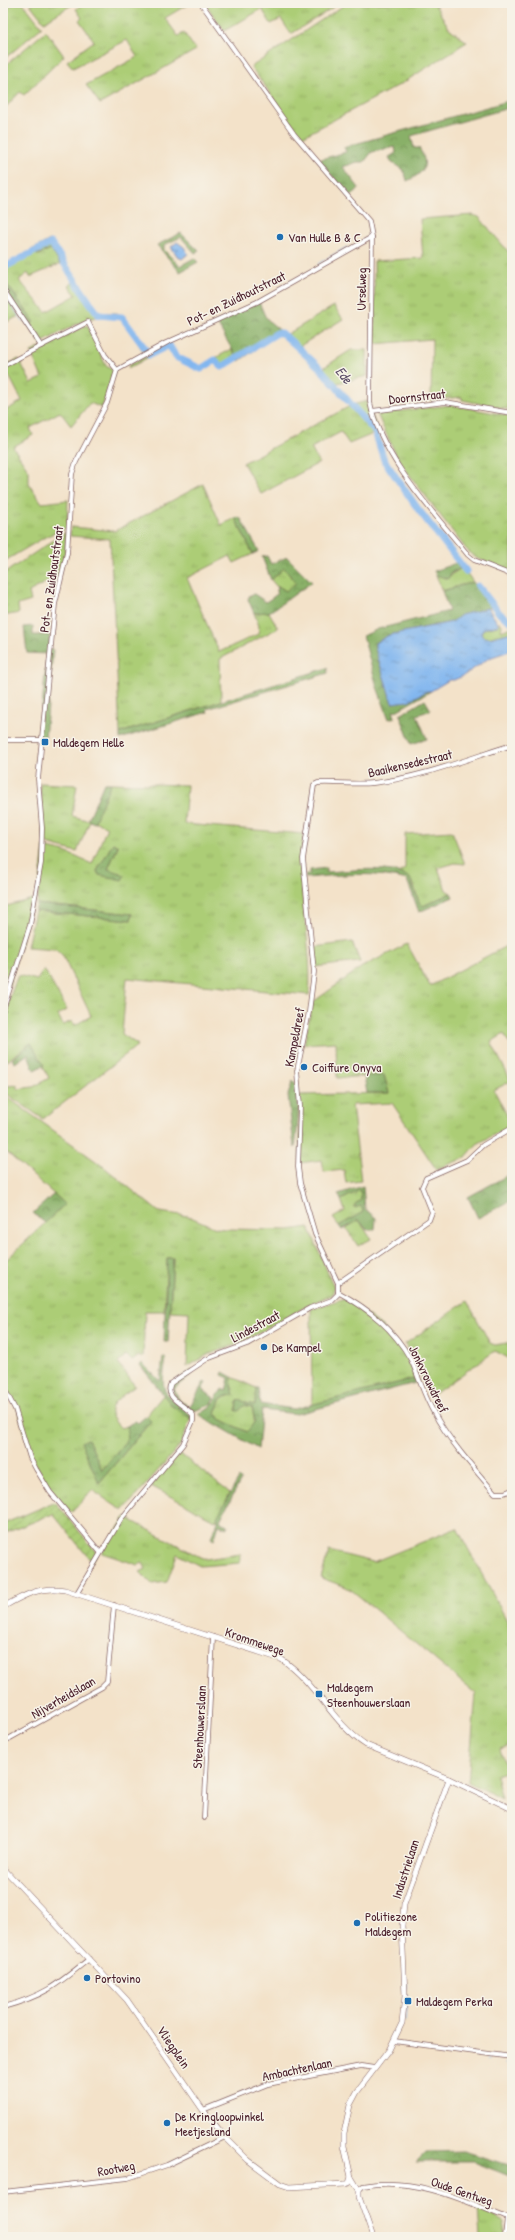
<svg xmlns="http://www.w3.org/2000/svg" width="515" height="2240" font-family="'Patrick Hand',sans-serif">
  <style>
    .grass { fill: url(#grass-tufts); stroke: #7b7650; fill-rule: evenodd }
    .forest { fill: url(#forest-crowns); stroke: #6a6849 }
    .garden { fill: url(#garden-furrows); stroke: #7b7650 }
    .water { fill: url(#water-ripples); stroke: #666a8d }
    .lines { fill: none; stroke-linecap: round; stroke-linejoin: round }
    .stream { stroke: #81b6ef; stroke-width: 1 }
    .river { stroke: #81b6ef; stroke-width: 7 }
    .minor-casing { stroke: #856362; stroke-width: 5.5 }
    .tertiary-casing { stroke: #856362; stroke-width: 6 }
    .minor { stroke: #fff; stroke-width: 4 }
    .tertiary { stroke: #fff; stroke-width: 5 }
    .poi-dot { fill: #1f6fb2; stroke: #f7f3e8; stroke-width: 1.5 }
    .labels { text-anchor: middle; stroke-width: 3; stroke-linejoin: round; paint-order: stroke }
    .poi-label { font-size: 13px; fill: #4a1f2b; stroke: #f7f3e8; text-anchor: start }
    .street-label { font-size: 13px; fill: #4a1f2b; stroke: #f7f3e8 }
    .water-label { font-size: 14px; font-style: italic; fill: #5a4c66; stroke: #f7f3e8 }
  </style>
  <defs>
    <pattern id="grass-tufts" width="24" height="20" patternUnits="userSpaceOnUse"><rect width="24" height="20" fill="#accd76"/><path d="M3 7l-1-3M5 7V3M7 7l1-3M15 17l-1-3M17 17v-4M19 17l1-3" fill="none" stroke="#96b066"/></pattern>
    <pattern id="forest-crowns" width="20" height="18" patternUnits="userSpaceOnUse"><rect width="20" height="18" fill="#89b067"/><path d="M2 6a3 3 0 1 1 6 0M12 15a3 3 0 1 1 6 0" fill="none" stroke="#728f55"/></pattern>
    <pattern id="garden-furrows" width="10" height="10" patternUnits="userSpaceOnUse"><rect width="10" height="10" fill="#accd76"/><path d="M-1 1l2-2M0 10L10 0M9 11l2-2" fill="none" stroke="#96b066"/></pattern>
    <pattern id="water-ripples" width="26" height="14" patternUnits="userSpaceOnUse"><rect width="26" height="14" fill="#81b6ef"/><path d="M2 4q2-2 4 0t4 0M15 11q2-2 4 0t4 0" fill="none" stroke="#6c93c2"/></pattern>
  </defs>
  <rect width="100%" height="100%" fill="#f7f3e8"/>
  <filter id="ink" filterUnits="userSpaceOnUse"><feTurbulence type="fractalNoise" baseFrequency=".025" numOctaves="2"/><feDisplacementMap in="SourceGraphic" scale="8" xChannelSelector="R" yChannelSelector="G"/><feConvolveMatrix kernelMatrix="1 2 1 2 8 2 1 2 1" color-interpolation-filters="sRGB"/></filter>
  <filter id="wash" filterUnits="userSpaceOnUse"><feTurbulence type="fractalNoise" baseFrequency=".012" numOctaves="4" result="noise"/><feDisplacementMap in="SourceGraphic" scale="16" xChannelSelector="R" yChannelSelector="G"/><feGaussianBlur stdDeviation="0.9" result="paint"/><feColorMatrix in="noise" values="0 0 0 0 0 0 0 0 0 0 0 0 0 0 0 0 0 1.4 0 .05"/><feComposite in="paint" operator="in"/></filter>
  <g filter="url(#wash)">
    <rect width="100%" height="100%" fill="#f3e2c9"/>
    <g class="grass">
      <polygon points="15,3 23,3 42,27 3,60 3,11"/>
      <polygon points="32,3 75,3 44,22 30,4"/>
      <polygon points="84,3 190,3 165,18 178,36 184,33 196,50 100,104 86,85 137,57 127,40 73,68 67,61 94,41 79,20 82,18 76,9"/>
      <polygon points="205,3 340,3 291,34 281,19 271,24 262,9 224,31"/>
      <polygon points="347,3 434,3 449,28 467,42 401,84 302,137 251,67"/>
      <polygon points="46,31 64,56 24,95 20,92 3,110 3,67"/>
      <polygon points="473,215 479,217 512,256 512,410 462,400 462,397 431,400 432,339 375,344 374,261 423,258 420,219"/>
      <path d="M33,249l5,6 13,-6 9,15 -30,13 -2,-4 -9,7 27,32 30,-17 -7,-9 8,-7 5,10 17,24h18l7,3 23,34 -3,3c-7,-10 -12,-24 -21,-32 -18,-18 -62,12 -80,21l-12,-18 3,-3 -31,-42v-13z"/>
      <polygon points="3,292 19,316 3,324"/>
      <polygon points="334,306 343,319 300,346 286,335"/>
      <polygon points="87,325 106,366 114,371 102,408 90,403 71,426 60,412 30,428 33,435 13,447 29,471 29,484 42,503 68,500 67,528 47,536 3,562 3,412 22,401 4,366 19,359 31,383 42,378 31,352"/>
      <polygon points="170,343 175,354 200,366 232,349 237,358 221,367 214,362 202,370 174,357 167,347 129,368 128,366"/>
      <polygon points="351,350 367,350 367,376 333,384 320,370"/>
      <polygon points="367,401 382,443 376,444 373,434 349,444 341,432 311,448 319,463 261,494 243,463 352,405"/>
      <polygon points="450,405 512,416 512,572 476,558 466,549 399,461 377,414"/>
      <polygon points="203,484 221,525 235,518 253,554 234,563 230,556 187,578 219,652 258,634 259,626 254,613 269,612 278,628 220,659 221,701 120,733 110,539 70,536 71,527 115,531"/>
      <polygon points="66,532 65,551 60,574 29,592 31,601 18,605 19,613 3,616 3,574"/>
      <polygon points="459,562 473,582 442,591 436,575 449,576 460,569 456,563"/>
      <polygon points="284,568 296,583 286,591 278,586 277,587 271,580"/>
      <polygon points="500,622 502,625 501,631 512,627 512,632 488,638 482,637 481,633 483,629 498,626"/>
      <polygon points="40,783 77,785 72,816 90,821 77,852 47,844 44,841"/>
      <path d="M111,783l76,2 -3,39 120,10c-11,52 10,107 5,161l-182,-17 -5,56 16,11 -95,74 -39,-27 3,-6 10,-1v4l16,-2 16,-9 -18,-35 -28,21v-48l15,-41 19,5 7,-11 23,41 -9,5 5,10 9,-4 3,4 16,-9 -28,-60 -7,-7 -29,-2 8,-36 96,9 1,-6 -95,-10 7,-57 21,5 27,12 15,-37 -13,-6zM113,843l5,3 -10,23 5,3 8,1 -22,2 -2,-4z"/>
      <polygon points="452,831 465,864 455,863 438,868 446,890 451,893 423,906 419,902 413,883 398,873 405,869 405,834"/>
      <polygon points="33,899 9,986 3,986 3,907"/>
      <polygon points="352,942 360,962 315,967 314,947"/>
      <polygon points="512,943 512,1048 504,1034 491,1042 511,1081 494,1090 512,1125 477,1144 465,1158 436,1169 392,1103 352,1105 361,1181 346,1183 344,1170 324,1172 322,1160 300,1163 300,1095 389,1093 384,1075 337,1078 336,1042 304,1044 313,1002 362,967 407,944 430,986"/>
      <path d="M3,1094l101,73 55,45 29,4 28,12 9,1 64,1 20,-3 25,61 -2,7 -20,8 -71,40 -32,11 -22,13 2,-55 -19,-1 3,-53h-6l-3,53h-19l-2,46 -2,1 -2,-2 -7,5 -6,-6 -8,8 17,23c-16,13 -37,21 -14,42l5,-2 2,12 -26,33 -14,-32 11,44 52,-62 -5,-5 18,-22 9,13 16,9 1,4 -9,24 -58,67 -31,-21 -21,23 -23,-27 -16,-28 -14,-48 -15,-27v-120l62,-59 -62,-55z"/>
      <polygon points="360,1190 363,1212 339,1226 333,1218 345,1211 341,1200"/>
      <polygon points="359,1220 371,1239 358,1246 346,1228"/>
      <polygon points="345,1298 382,1326 404,1352 417,1378 312,1406 311,1309"/>
      <polygon points="467,1301 490,1343 495,1345 512,1342 512,1360 495,1351 430,1397 420,1372 405,1344"/>
      <path d="M232,1377l24,11 -1,17 -9,-2 -4,4 3,-2 7,2c2,10 5,19 -5,25l-25,-12 -7,-6 6,-16 8,-2 4,-7 -2,-3z"/>
      <polygon points="179,1453 230,1493 216,1521 151,1486"/>
      <polygon points="125,1517 200,1557 206,1559 240,1554 240,1563 200,1566 177,1554 167,1582 152,1584 140,1572 146,1569 143,1563 138,1565 102,1553"/>
      <polygon points="457,1528 512,1630 512,1745 500,1749 507,1771 496,1775 502,1799 468,1782 476,1694 354,1592 346,1587 321,1578 329,1551 373,1562"/>
      <polygon points="478,2208 505,2221 503,2237 480,2237"/>
    </g>
    <g class="forest">
      <path d="M512,100v7l-101,29 3,12h5c11,18 5,25 -12,33 -2,-10 -5,-14 -15,-18l-3,-6 7,-4 -1,-6 -23,5 -8,10h-7l-14,5 16,21 -8,9 -33,-37 28,-8 -2,-5z"/>
      <polygon points="181,233 199,251 195,253 181,237 164,245 164,250 180,266 194,258 198,262 180,272 157,245"/>
      <polygon points="50,240 65,261 60,264 51,249 37,255 33,249"/>
      <polygon points="3,279 34,322 31,324 43,342 41,344 3,287"/>
      <polygon points="259,302 265,316 270,322 307,353 304,356 279,332 257,346 258,348 239,361 216,322"/>
      <polygon points="238,517 241,519 259,551 253,554 235,518"/>
      <polygon points="267,556 271,564 287,557 312,582 277,607 269,612 254,613 248,599 250,595 254,594 266,602 276,595 278,586 286,591 296,583 284,568 271,580 262,557"/>
      <polygon points="456,563 460,569 451,573 448,579 436,575 434,571"/>
      <polygon points="473,582 494,607 469,613 452,622 389,635 375,643 375,648 392,703 408,701 427,691 431,691 398,710 393,711 395,717 389,719 377,687 363,636 378,629 449,611 442,591"/>
      <polygon points="33,626 33,635 50,635 49,649 53,650 45,739 39,738 47,654 27,653 24,627"/>
      <polygon points="327,668 328,673 207,709 208,712 120,739 120,733"/>
      <polygon points="425,700 431,710 417,715 427,739 411,744 400,715"/>
      <polygon points="104,783 111,783 94,823 88,820"/>
      <polygon points="113,843 118,846 108,869 125,875 122,880 99,875 97,871"/>
      <path d="M326,868v4c26,-1 61,-8 84,6l9,24 4,4 28,-13 2,4 -34,15 -12,-32c-34,-9 -67,-5 -101,-2l-1,-3 5,-1v-4z"/>
      <polygon points="37,904 132,914 131,920 35,911"/>
      <polygon points="31,1043 44,1065 34,1070 28,1054 15,1063 12,1059"/>
      <polygon points="384,1075 389,1093 367,1093 364,1076"/>
      <path d="M293,1080c9,11 4,54 2,68l-1,-1 -6,-52z"/>
      <polygon points="512,1173 512,1200 478,1218 468,1197"/>
      <polygon points="363,1186 365,1209 376,1218 375,1229 367,1230 359,1220 342,1230 339,1226 363,1212 361,1206 355,1208 355,1204 361,1200 360,1190 341,1200 338,1194"/>
      <polygon points="54,1194 65,1204 45,1223 33,1213"/>
      <polygon points="167,1258 173,1258 168,1342 164,1342"/>
      <path d="M163,1357l3,2c-1,8 -4,20 -2,28 3,15 27,22 28,32l-19,-12 -33,-42 2,-2 18,18z"/>
      <polygon points="192,1370 194,1372 174,1389 180,1401 190,1406 204,1382 206,1383 202,1389 214,1398 210,1405 194,1411 178,1402 171,1388 173,1383"/>
      <polygon points="223,1372 232,1377 231,1386 234,1394 221,1398 215,1414 222,1420 247,1432 255,1421 252,1407 245,1405 239,1411 236,1411 237,1402 240,1399 246,1403 255,1405 256,1388 258,1388 260,1404 294,1409 417,1378 419,1382 297,1414 262,1410 258,1449 198,1414 210,1408 222,1389 226,1391 229,1378 222,1375"/>
      <polygon points="146,1416 151,1421 99,1483 81,1442 88,1439 102,1470 128,1438 126,1426 136,1421 138,1423"/>
      <polygon points="239,1478 241,1480 220,1520 222,1523 228,1525 227,1528 219,1525 214,1540 211,1538 218,1522 217,1517"/>
      <polygon points="464,2151 512,2166 512,2177 474,2162 416,2162 426,2152"/>
    </g>
    <polygon class="garden" points="55,1502 97,1553 92,1562 53,1514 3,1534 3,1524"/>
    <g class="water">
      <polygon points="177,242 184,247 188,254 182,259 178,257 171,247"/>
      <polygon points="488,608 499,625 483,629 481,633 482,636 489,638 512,632 512,650 489,658 463,676 454,680 449,680 431,691 427,691 408,701 392,703 375,648 375,643 389,635 452,622 461,615"/>
    </g>
    <g class="lines">
      <g class="stream">
        <polyline points="318,264 347,247"/>
        <polyline points="3,293 23,322"/>
        <polyline points="407,1983 407,1989"/>
        <polyline points="405,2020 407,1996"/>
        <polyline points="487,2060 489,2060"/>
        <polyline points="505,2064 512,2064"/>
      </g>
      <g class="river">
        <path d="M3,268l48,-25c16,24 30,49 48,72l23,2 25,34"/>
        <polyline points="149,355 169,345 176,357 201,369 215,360 222,367 277,333 282,333 320,368 375,432 384,460 418,509 466,571"/>
        <polyline points="478,586 500,614 512,622"/>
      </g>
    </g>
  </g>
  <g filter="url(#ink)">
    <g class="lines">
      <defs>
        <g id="minor">
          <path d="M201,3l93,131 75,87 3,16 -2,165c10,54 64,111 98,153l6,5 38,15"/>
          <polyline points="3,289 41,346 88,322 105,355 117,370"/>
          <polyline points="3,366 41,346"/>
          <polyline points="117,370 166,343 257,302 372,237"/>
          <polyline points="372,411 445,402 512,413"/>
          <polyline points="3,740 42,740"/>
          <polyline points="3,1010 30,925 41,863 42,828 38,779 55,604 67,553 72,474 76,462 107,403 117,370"/>
          <polyline points="338,1283 429,1220 432,1212 422,1187 426,1178 467,1160 483,1145 512,1128"/>
          <path d="M338,1292c31,17 56,37 73,68 8,17 13,36 23,53 13,25 42,58 61,80h9l8,-3"/>
          <polyline points="3,1386 15,1409 30,1458 36,1469 50,1492 100,1552"/>
          <path d="M77,1593l44,-74 62,-75 10,-23v-6c-7,-10 -30,-16 -22,-32l36,-24 40,-15 63,-36 22,-8 6,-6v-11l-23,-49 -15,-51 -2,-16 2,-61 -3,-35 12,-59 5,-40 -11,-113 11,-74 4,-2c19,-1 37,2 55,0 47,-5 94,-24 139,-38"/>
          <polyline points="3,1742 102,1687 107,1682 114,1605"/>
          <polyline points="204,1818 213,1637"/>
          <path d="M3,2007c41,-11 54,-22 86,-48"/>
          <polyline points="394,2041 512,2057"/>
          <polyline points="203,2110 268,2084 361,2066 374,2068"/>
          <path d="M359,2190l4,-4c52,-10 103,15 149,34"/>
          <polyline points="3,2192 128,2178 167,2165 225,2137"/>
          <polyline points="505,2237 507,2218"/>
        </g>
        <g id="tertiary">
          <path d="M3,1607c21,-12 37,-21 62,-17l216,69c35,23 51,64 85,86l83,34 63,30"/>
          <polyline points="3,1868 127,2000 203,2110 225,2137 248,2160 280,2184 289,2187 346,2184 349,2183 351,2177 344,2146 344,2133 350,2105 357,2092 389,2050 402,2023 405,1996 402,1926 404,1904 449,1779"/>
          <polyline points="351,2177 359,2190 359,2197 373,2237"/>
        </g>
      </defs>
      <use href="#minor" class="minor-casing"/>
      <use href="#tertiary" class="tertiary-casing"/>
      <use href="#minor" class="minor"/>
      <use href="#tertiary" class="tertiary"/>
    </g>
  </g>
  <g class="poi-dot">
    <circle cx="280" cy="237" r="4"/>
    <rect x="41" y="738" width="8" height="8" rx="2"/>
    <circle cx="304" cy="1067" r="4"/>
    <circle cx="264" cy="1347" r="4"/>
    <rect x="315" y="1690" width="8" height="8" rx="2"/>
    <circle cx="357" cy="1923" r="4"/>
    <circle cx="87" cy="1978" r="4"/>
    <rect x="404" y="1997" width="8" height="8" rx="2"/>
    <circle cx="167" cy="2123" r="4"/>
  </g>
  <g class="labels">
    <g class="poi-label">
      <text x="288" y="242">Van Hulle B &amp; C</text>
      <text x="53" y="747">Maldegem Helle</text>
      <text x="312" y="1072">Coiffure Onyva</text>
      <text x="272" y="1352">De Kampel</text>
      <text x="327" y="1692">Maldegem<tspan x="327" dy="15">Steenhouwerslaan</tspan></text>
      <text x="365" y="1921">Politiezone<tspan x="365" dy="15">Maldegem</tspan></text>
      <text x="95" y="1983">Portovino</text>
      <text x="416" y="2006">Maldegem Perka</text>
      <text x="175" y="2121">De Kringloopwinkel<tspan x="175" dy="15">Meetjesland</tspan></text>
    </g>
    <g class="street-label">
      <text transform="translate(361 289) rotate(-89)" y="5">Urselweg</text>
      <text transform="translate(236 298) rotate(-26)" y="5">Pot- en Zuidhoutstraat</text>
      <text transform="translate(417 396) rotate(-6)" y="5">Doornstraat</text>
      <text transform="translate(51 579) rotate(-82)" y="5">Pot- en Zuidhoutstraat</text>
      <text transform="translate(410 763) rotate(-13)" y="5">Baaikensedestraat</text>
      <text transform="translate(294 1037) rotate(-79)" y="5">Kampeldreef</text>
      <text transform="translate(255 1326) rotate(-28)" y="5">Lindestraat</text>
      <text transform="translate(429 1379) rotate(64)" y="5">Jonkvrouwdreef</text>
      <text transform="translate(255 1641) rotate(19)" y="5">Krommewege</text>
      <text transform="translate(63 1697) rotate(-30)" y="5">Nijverheidslaan</text>
      <text transform="translate(199 1727) rotate(-87)" y="5">Steenhouwerslaan</text>
      <text transform="translate(405 1869) rotate(-72)" y="5">Industrielaan</text>
      <text transform="translate(174 2047) rotate(56)" y="5">Vliegplein</text>
      <text transform="translate(297 2069) rotate(-12)" y="5">Ambachtenlaan</text>
      <text transform="translate(116 2168) rotate(-11)" y="5">Rootweg</text>
      <text transform="translate(462 2191) rotate(19)" y="5">Oude Gentweg</text>
    </g>
    <g class="water-label">
      <text transform="translate(344 375) rotate(50)" y="5">Ede</text>
    </g>
  </g>
  <rect width="515" height="2240" fill="none" stroke="#f7f3e8" stroke-width="16"/>
</svg>
